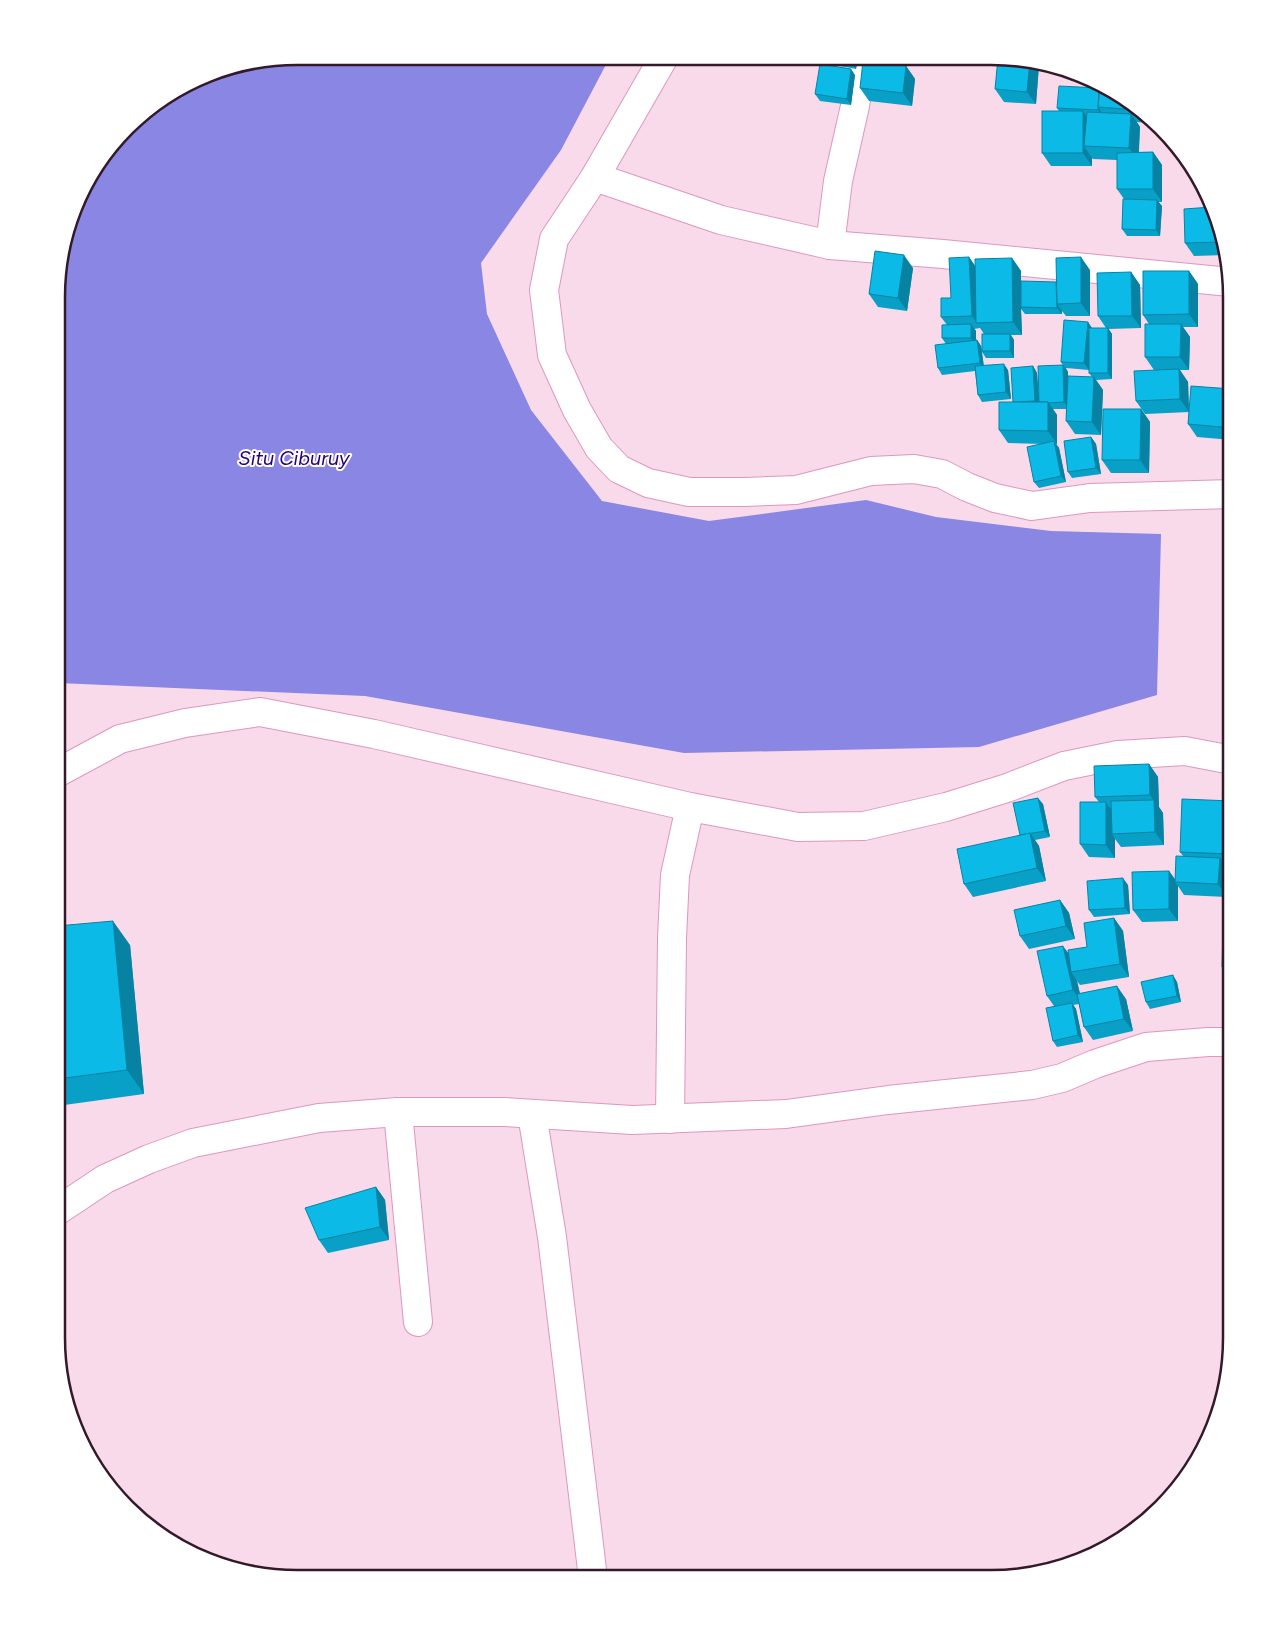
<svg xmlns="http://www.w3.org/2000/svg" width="1288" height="1635" font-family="Figtree,sans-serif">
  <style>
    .water { fill: #8a86e3 }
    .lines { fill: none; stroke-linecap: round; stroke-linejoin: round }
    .minor-casing { stroke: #dd97c0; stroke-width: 30 }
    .minor { stroke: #fff; stroke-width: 28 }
    .wall { fill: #09a0c7; fill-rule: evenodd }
    .shaded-wall { fill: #0882a2 }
    .building { fill: #0bbae7; stroke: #0882a2 }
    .labels { text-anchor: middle; stroke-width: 4; stroke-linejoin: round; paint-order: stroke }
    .water-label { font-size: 20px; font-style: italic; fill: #280075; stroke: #fff }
    .rim { fill: none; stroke: #331929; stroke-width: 2.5 }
  </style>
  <rect width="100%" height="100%" fill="#f8daea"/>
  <polygon class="water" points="297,56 610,57 561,150 481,263 487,314 531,410 602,501 709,521 866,500 936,517 1051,531 1161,534 1157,695 979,747 684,753 365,696 58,683 58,265 88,177 138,116 219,69"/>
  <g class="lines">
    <defs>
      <g id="minor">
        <polyline points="664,57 595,177 554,239 544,290 552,355 577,410 599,448 619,469 648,483 689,492 744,492 796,490 871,471 914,469 942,474 967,487 995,498 1032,506 1090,498 1232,494"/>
        <polyline points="595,177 721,220 830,245 943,254 1230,282"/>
        <polyline points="830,245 838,181 855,106 862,58"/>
        <polyline points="57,773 120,739 185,723 260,712 374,734 690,807"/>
        <polyline points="398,1112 418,1322"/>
        <polyline points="532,1114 552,1237 593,1578"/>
        <polyline points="670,1119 672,938 675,875 690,807 798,827 864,826 946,807 1007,788 1064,766 1118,755 1185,751 1232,760"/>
        <polyline points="57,1211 105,1179 149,1159 193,1143 319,1118 398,1112 505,1112 632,1120 786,1114 888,1100 1032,1085 1062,1078 1095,1064 1146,1047 1208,1042 1231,1042"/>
      </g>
    </defs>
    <use href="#minor" class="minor-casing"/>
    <use href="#minor" class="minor"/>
  </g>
  <g class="wall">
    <polygon points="823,58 858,58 856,69 829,64 825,58"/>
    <polygon points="868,58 903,58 902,61"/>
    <polygon points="1023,58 1039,65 1036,104 1004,102 995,89"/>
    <polygon points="906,66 915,79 912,106 869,101 860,88"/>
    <polygon points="855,75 851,105 820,101 815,94"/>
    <polygon points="1125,97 1149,123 1137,122 1140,127 1139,152 1153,152 1162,165 1162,202 1158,202 1162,206 1160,236 1127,236 1122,229 1124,199 1117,189 1117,160 1093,159 1092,158 1092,166 1051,166 1042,153 1059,111 1057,108"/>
    <polygon points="1224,235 1226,255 1194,256 1185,243"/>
    <path d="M969,257l6,9 37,-8 9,13v15l35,-4 34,-12v46h-24l-4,-5v3h-37l-4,-5 1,26h-11l3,5v18h-28l-4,-6 2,14 24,4 3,29 -29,3 -4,-7 -3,-24 -33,4 -4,-7 8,-24 -4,-6 5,-13 -6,-8 10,-19zM980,328l4,6 -2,16 -1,-4 -4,-6h-1v-9l-2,-2z"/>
    <polygon points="913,268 907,311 878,307 869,294"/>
    <polygon points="1189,271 1198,284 1198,327 1183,327 1190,337 1189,370 1180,370 1188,382 1189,411 1232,389 1232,440 1197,437 1188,424 1189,412 1145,414 1136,401 1165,370 1154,370 1145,357 1149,324 1143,315"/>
    <path d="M1131,272l9,13 1,43 -33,1 4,5v45l-16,1 7,10 -2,45 -26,-1 -9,-13v-12h-13l4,6v29h-1l3,4 7,34 -27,6 -5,-6 9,-38 -35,-1 -9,-13 14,-28 20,-36 4,7 2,22 24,-30 -2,-3 27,-40 4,6h14l-8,-12zM1089,365v8l3,4 -24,-1v-4l-2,-4 23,2z"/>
    <polygon points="1141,409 1150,422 1149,473 1111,473 1102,460"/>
    <polygon points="1091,437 1096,444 1101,474 1072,478 1068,472"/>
    <polygon points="1149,764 1158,777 1159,807 1163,813 1164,845 1121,847 1115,839 1115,858 1089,857 1080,844 1099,802 1095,797"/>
    <polygon points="1232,801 1231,866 1225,866 1229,871 1227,897 1184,895 1178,886 1178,921 1142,922 1133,910 1169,871 1175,880 1183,856 1180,852"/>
    <polygon points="1043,804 1050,837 1035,840 1039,846 1046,881 973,897 964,884 1020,835"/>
    <polygon points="1128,885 1130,914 1094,917 1089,910"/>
    <polygon points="1060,900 1069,913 1075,939 1029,949 1020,936"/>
    <polygon points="1114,918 1123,931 1129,977 1080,985 1077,981 1080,994 1126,999 1133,1031 1093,1040 1084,1027 1079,1004 1073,1005 1076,1009 1083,1042 1057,1047 1053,1041 1054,1006 1047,996 1068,952 1087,947"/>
    <polygon points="57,926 130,945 144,1094 57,1106"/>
    <polygon points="1222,967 1231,967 1231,980"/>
    <polygon points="1177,982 1181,1002 1150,1009 1146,1002"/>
    <polygon points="376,1187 385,1200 389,1240 328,1253 319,1240"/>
  </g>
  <g class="shaded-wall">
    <polygon points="848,58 858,58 856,69"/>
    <polygon points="1030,61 1039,65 1036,104 1027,92"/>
    <polygon points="906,66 915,79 912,106 903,93"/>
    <polygon points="851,69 855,75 851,105 847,99"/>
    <polygon points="1099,88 1098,107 1102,113 1102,117 1098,110"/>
    <polygon points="1083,111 1092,124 1084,146 1092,158 1092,166 1083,153"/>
    <polygon points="1131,114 1140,127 1138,161 1129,148"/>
    <polygon points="1153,152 1162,165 1162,202 1153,189"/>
    <polygon points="1157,200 1162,206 1160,236 1156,230"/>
    <polygon points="1221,228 1224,235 1225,247 1221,242"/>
    <polygon points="904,255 913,268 907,311 898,298"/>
    <polygon points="969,257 978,270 977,323 972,316"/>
    <polygon points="1081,257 1090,270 1090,316 1081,303"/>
    <polygon points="1012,258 1021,271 1021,309 1022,335 1013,322"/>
    <polygon points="1189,271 1198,284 1198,327 1189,314"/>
    <polygon points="1131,272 1140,285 1141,328 1132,316"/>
    <polygon points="1057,304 1062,311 1062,314 1057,308"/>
    <polygon points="1088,322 1092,329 1089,370 1084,363"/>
    <polygon points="971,324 976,331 976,344 971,338"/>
    <polygon points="1181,324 1190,337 1189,370 1180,357"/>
    <polygon points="1108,328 1112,334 1112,379 1108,373"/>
    <polygon points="1010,334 1014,340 1014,358 1010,351"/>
    <polygon points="977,340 981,346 984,370 980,363"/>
    <polygon points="1004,364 1008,370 1011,399 1006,392"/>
    <polygon points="1063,365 1068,372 1069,409 1064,402"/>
    <polygon points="1033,366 1037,373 1039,408 1035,401"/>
    <polygon points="1179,369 1188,382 1189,412 1180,399"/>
    <polygon points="1094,377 1103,390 1101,435 1092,422"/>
    <polygon points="1048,402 1057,415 1057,444 1048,431"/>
    <polygon points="1141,409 1150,422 1149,473 1140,460"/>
    <polygon points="1091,437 1096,444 1101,474 1096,468"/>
    <polygon points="1054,441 1059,448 1066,482 1061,476"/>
    <polygon points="1149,764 1158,777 1159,807 1163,813 1164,845 1155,832 1154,801 1150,795"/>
    <polygon points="1038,798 1043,804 1050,837 1045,831"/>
    <polygon points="1106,802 1115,815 1112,834 1115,839 1115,858 1106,845"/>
    <polygon points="1030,833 1039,846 1046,881 1037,868"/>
    <polygon points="1220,858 1229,871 1227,897 1218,884"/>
    <polygon points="1169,871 1177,882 1175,882 1178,886 1178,921 1169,909"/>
    <polygon points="1123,878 1128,885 1130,914 1125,908"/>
    <polygon points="1060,900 1069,913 1075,939 1066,926"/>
    <polygon points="1114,918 1123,931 1129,977 1120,964"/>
    <polygon points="113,921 130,945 144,1094 127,1070"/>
    <polygon points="1063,946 1072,958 1071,972 1077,981 1082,1003 1073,990"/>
    <polygon points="1173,975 1177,982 1181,1002 1177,996"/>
    <polygon points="1117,986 1126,999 1133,1031 1124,1019"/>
    <polygon points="1072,1003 1076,1009 1083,1042 1078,1035"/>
    <polygon points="376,1187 385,1200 389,1240 380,1227"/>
  </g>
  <g class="building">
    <polygon points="998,58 1023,58 1030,61 1027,92 995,89"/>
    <polygon points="863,61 906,66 903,93 860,88"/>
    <polygon points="820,64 851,69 847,99 815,94"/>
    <polygon points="1059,86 1099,88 1098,110 1057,108"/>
    <polygon points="1100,87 1125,97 1137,110 1098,107"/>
    <rect x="1042" y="111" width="41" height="42"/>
    <polygon points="1087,112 1131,114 1129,148 1084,146"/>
    <polygon points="1153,152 1153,189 1117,189 1117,153"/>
    <polygon points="1123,199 1157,200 1156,230 1122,229"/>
    <polygon points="1212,207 1221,228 1221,242 1185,243 1184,209"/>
    <polygon points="875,251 904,255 898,298 869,294"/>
    <polygon points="969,257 972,316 941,317 941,298 951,298 949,258"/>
    <polygon points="1081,257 1081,303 1057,304 1056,258"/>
    <polygon points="1012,258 1013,322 976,323 975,259"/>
    <polygon points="1143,271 1189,271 1189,314 1143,315"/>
    <polygon points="1131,272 1132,316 1098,316 1097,273"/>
    <polygon points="1021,281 1056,282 1057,308 1021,307"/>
    <polygon points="1064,320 1088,322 1084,363 1061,362"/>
    <polygon points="971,324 971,338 942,338 942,325"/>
    <polygon points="1145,324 1181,324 1180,357 1145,357"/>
    <rect x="1089" y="328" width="19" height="45"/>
    <rect x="982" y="334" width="28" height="17"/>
    <polygon points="977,340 980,363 938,368 935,345"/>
    <polygon points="1232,349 1232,375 1229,375"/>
    <polygon points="1004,364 1006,392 978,395 975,366"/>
    <polygon points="1063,365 1064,402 1048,403 1048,402 1039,402 1038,366"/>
    <polygon points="1033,366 1035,401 1013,402 1011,368"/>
    <polygon points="1179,369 1180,399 1136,401 1134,371"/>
    <polygon points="1068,376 1094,377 1092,422 1066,421"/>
    <polygon points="1191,386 1232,389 1232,428 1188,424"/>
    <polygon points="999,402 1048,402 1048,431 999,430"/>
    <polygon points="1103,409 1141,409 1140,460 1102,460"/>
    <polygon points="1091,437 1096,468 1068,472 1064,441"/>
    <polygon points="1054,441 1061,476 1034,482 1027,447"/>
    <polygon points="1149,764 1150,795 1095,797 1094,766"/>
    <polygon points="1038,798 1045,831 1020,835 1013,803"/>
    <polygon points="1182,799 1232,801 1231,854 1180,852"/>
    <polygon points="1154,800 1155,832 1112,834 1111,801"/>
    <polygon points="1080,802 1106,802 1106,845 1080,844"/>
    <polygon points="1030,833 1037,868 964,884 957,849"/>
    <polygon points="1176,856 1220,858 1218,884 1175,882"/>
    <polygon points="1169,871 1169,909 1133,910 1132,872"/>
    <polygon points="1123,878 1125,908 1089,910 1087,881"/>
    <polygon points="1230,882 1231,882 1231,921 1229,921"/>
    <polygon points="1060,900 1066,926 1020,936 1014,910"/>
    <polygon points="1114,918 1120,964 1071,972 1068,950 1087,947 1084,923"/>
    <polygon points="113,921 127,1070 57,1079 57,926"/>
    <polygon points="1223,929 1231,929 1231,967 1222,967"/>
    <polygon points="1063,946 1073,990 1047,996 1037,951"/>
    <polygon points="1173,975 1177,996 1146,1002 1141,982"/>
    <polygon points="1117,986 1124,1019 1084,1027 1077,994"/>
    <polygon points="1072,1003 1078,1035 1053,1041 1046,1008"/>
    <polygon points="376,1187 380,1227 319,1240 305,1208"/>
  </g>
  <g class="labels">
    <g class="water-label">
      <text x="294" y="465">Situ Ciburuy</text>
    </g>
  </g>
  <path d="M0 0H1288V1635H0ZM297 65H991A232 232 0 0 1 1223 297V1338A232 232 0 0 1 991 1570H297A232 232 0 0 1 65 1338V297A232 232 0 0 1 297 65Z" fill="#fff" fill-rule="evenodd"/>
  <path class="rim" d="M297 65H991A232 232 0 0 1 1223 297V1338A232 232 0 0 1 991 1570H297A232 232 0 0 1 65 1338V297A232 232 0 0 1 297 65Z"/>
</svg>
